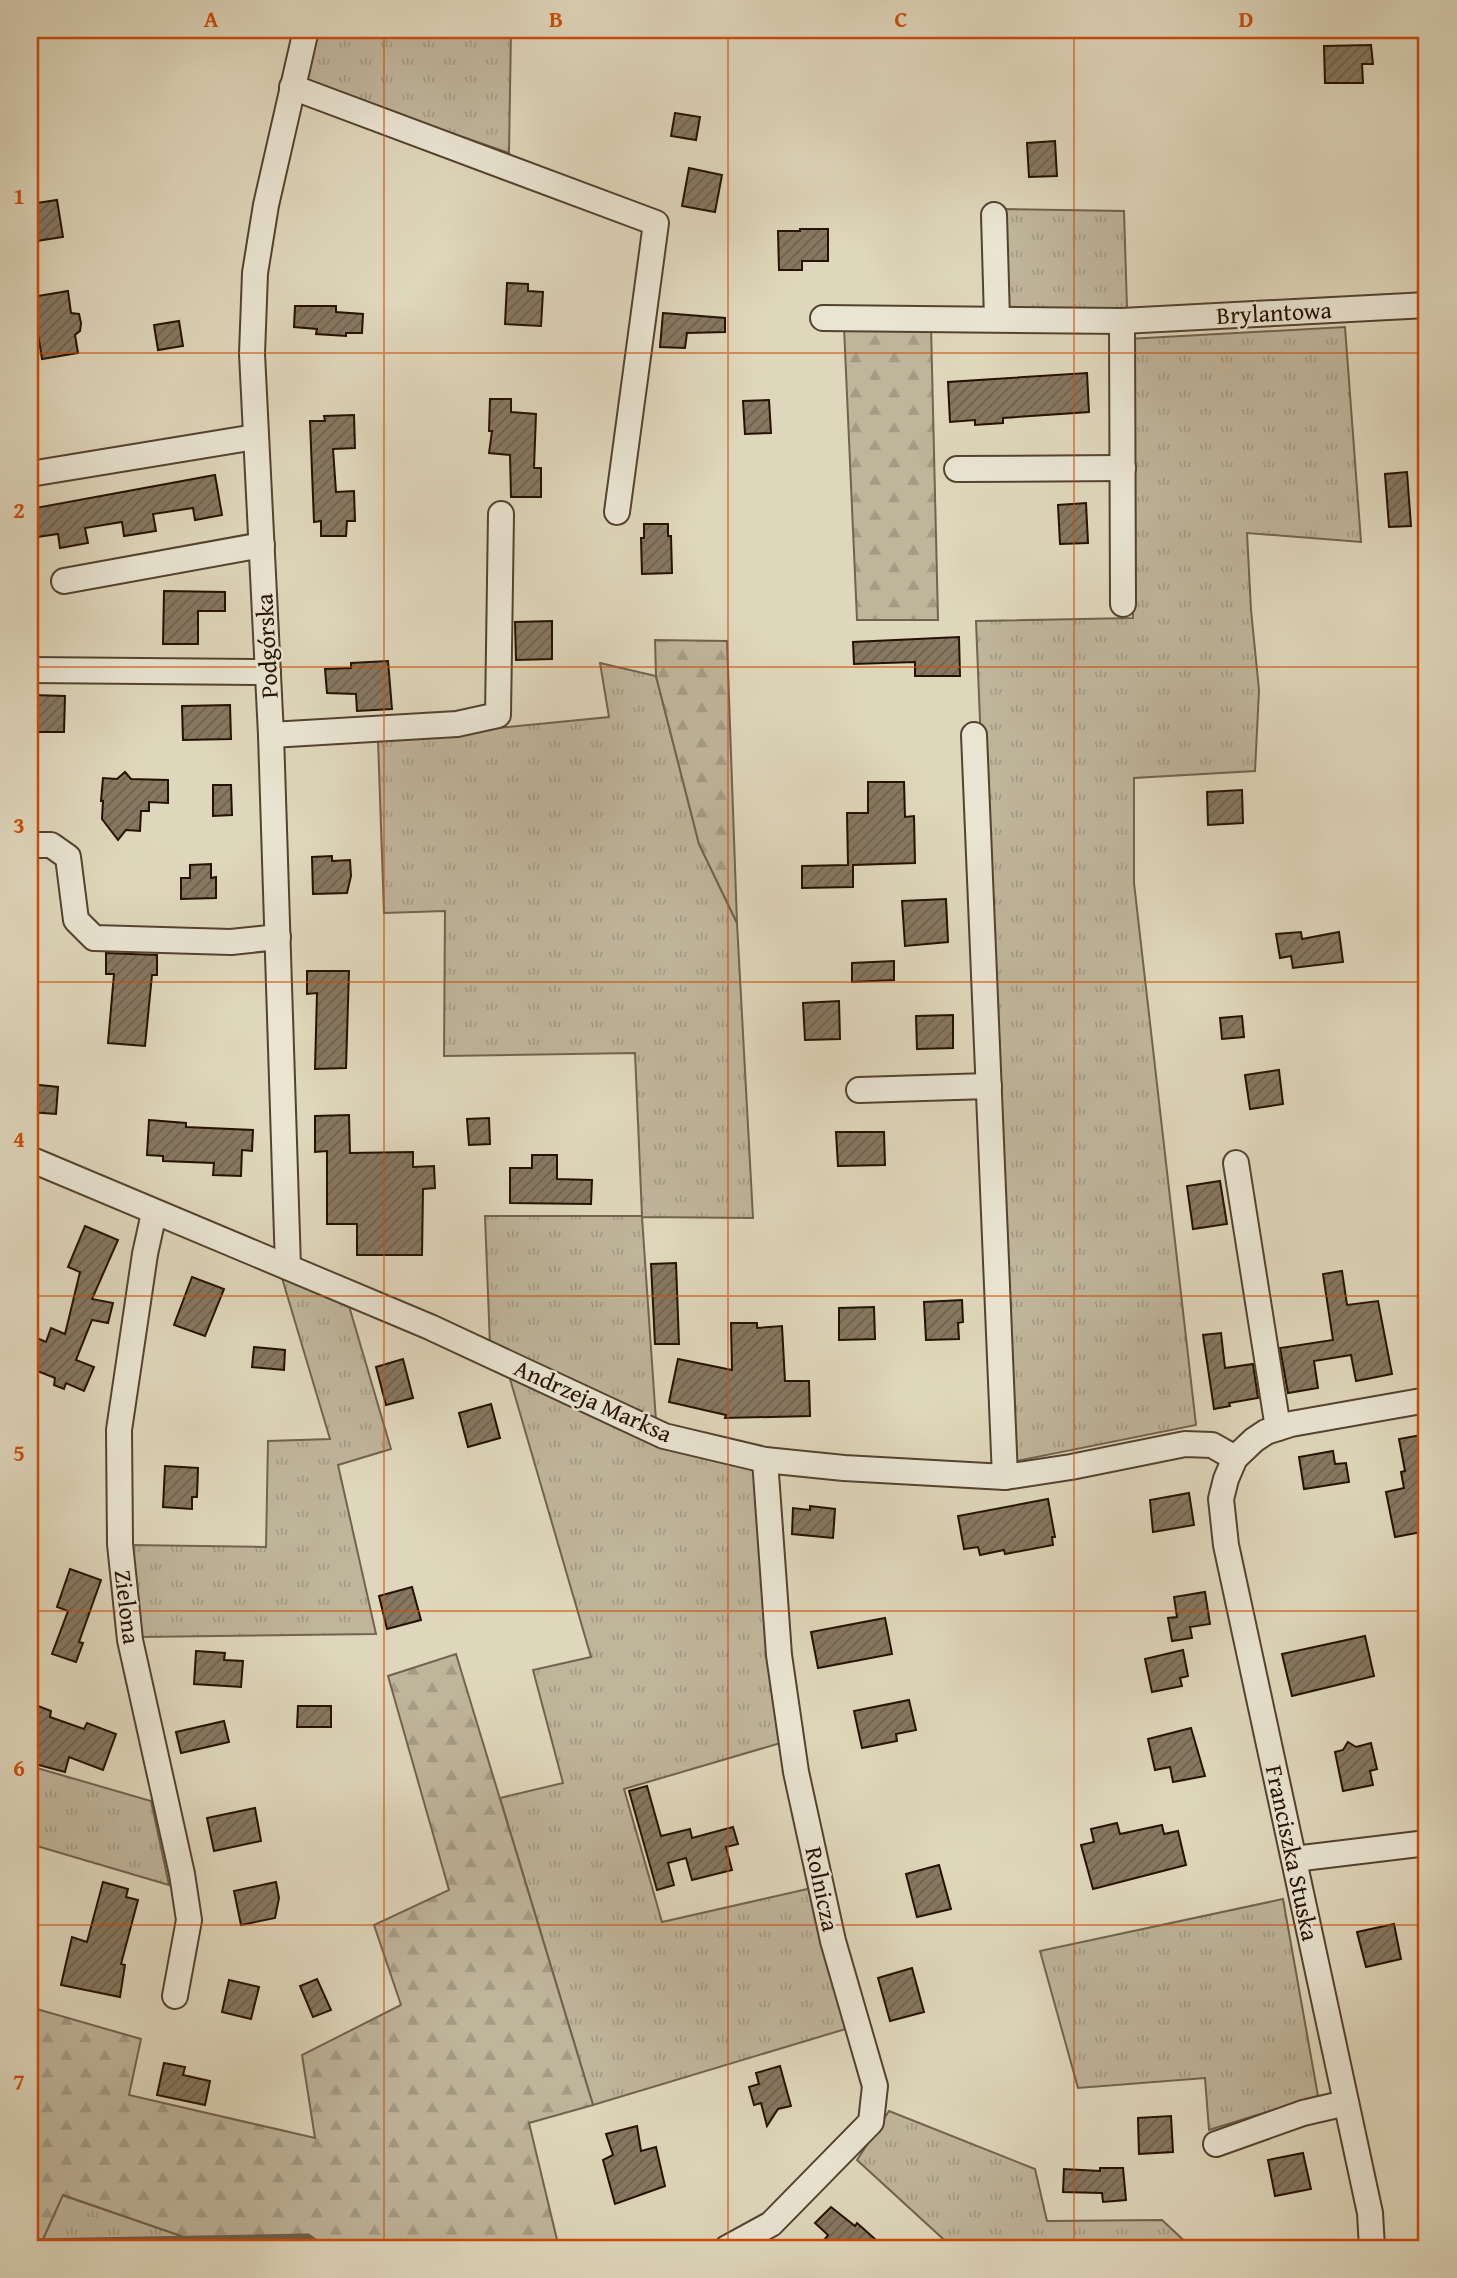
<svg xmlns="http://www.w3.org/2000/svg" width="1457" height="2278" font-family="'Gentium Book Plus',serif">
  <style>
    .grass { fill: url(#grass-tufts); stroke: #72634e; stroke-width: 2 }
    .forest { fill: url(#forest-firs); stroke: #72634e; stroke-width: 2 }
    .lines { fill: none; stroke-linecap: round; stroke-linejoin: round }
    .stream { stroke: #6f604a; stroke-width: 7 }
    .building { fill: url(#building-hatch); stroke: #251100; stroke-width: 2 }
    .minor-casing { stroke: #54422f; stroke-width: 28 }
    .minor { stroke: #eae5d3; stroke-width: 24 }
    .grid { fill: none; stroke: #cb4e0a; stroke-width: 2; stroke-opacity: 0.55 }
    .labels { text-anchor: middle; stroke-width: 5; stroke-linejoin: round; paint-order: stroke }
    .street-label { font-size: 24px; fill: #251100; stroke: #eae5d3 }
    .neatline { fill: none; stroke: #cb4e0a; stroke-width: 2.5 }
    .grid-label { font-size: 23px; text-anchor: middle; font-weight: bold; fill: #cb4e0a }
  </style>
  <defs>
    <pattern id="grass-tufts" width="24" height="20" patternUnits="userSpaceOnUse" patternTransform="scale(1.75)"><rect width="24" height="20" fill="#bfb59b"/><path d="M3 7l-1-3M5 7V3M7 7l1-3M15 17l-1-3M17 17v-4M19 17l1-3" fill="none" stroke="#a49b84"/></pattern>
    <pattern id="forest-firs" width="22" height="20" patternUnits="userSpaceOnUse" patternTransform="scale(1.75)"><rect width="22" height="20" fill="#bfb59b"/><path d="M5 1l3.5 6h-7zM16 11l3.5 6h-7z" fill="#a49b84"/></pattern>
    <pattern id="building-hatch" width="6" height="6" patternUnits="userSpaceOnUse" patternTransform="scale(1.75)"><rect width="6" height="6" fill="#867861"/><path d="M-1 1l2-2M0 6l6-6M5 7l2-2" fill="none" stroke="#6d614e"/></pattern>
  </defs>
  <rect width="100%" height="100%" fill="#dfd7bb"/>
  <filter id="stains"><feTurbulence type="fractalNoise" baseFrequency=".00286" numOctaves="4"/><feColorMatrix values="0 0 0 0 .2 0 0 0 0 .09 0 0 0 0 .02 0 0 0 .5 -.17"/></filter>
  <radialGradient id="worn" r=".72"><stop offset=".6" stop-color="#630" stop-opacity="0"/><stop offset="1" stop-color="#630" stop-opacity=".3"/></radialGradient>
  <g class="grass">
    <polygon points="317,30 511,30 509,153 305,83"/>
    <polygon points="1005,209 1124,211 1127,308 1006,312"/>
    <polygon points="1345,327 1361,542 1247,533 1251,610 1259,690 1255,771 1134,778 1134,883 1196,1425 1017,1461 1009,1447 976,621 1133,618 1128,339"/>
    <polygon points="600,663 656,676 699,844 737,923 753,1218 642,1217 656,1421 490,1346 485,1216 642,1216 635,1053 444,1056 445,911 384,913 378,740 609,717"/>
    <polygon points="282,1278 349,1306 391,1449 338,1465 376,1634 141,1637 129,1545 266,1547 268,1441 330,1439"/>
    <polygon points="508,1372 754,1468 784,1742 624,1789 662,1922 812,1888 849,2028 593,2105 500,1798 563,1783 533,1670 591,1657"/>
    <polygon points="30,1766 151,1801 169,1885 30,1844"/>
    <polygon points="1283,1899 1318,2096 1209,2130 1205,2078 1078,2088 1040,1951"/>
    <polygon points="889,2111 1035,2169 1047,2221 1162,2220 1192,2248 953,2248 857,2160"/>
    <polygon points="62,2195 216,2248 39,2248"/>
  </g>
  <g class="forest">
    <polygon points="931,326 938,620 857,620 844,327"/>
    <polygon points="655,640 727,641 737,923 699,844 656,676"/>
    <polygon points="456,1654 593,2105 529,2123 559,2248 216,2248 63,2195 39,2248 30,2248 30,2007 141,2039 129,2095 315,2138 302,2055 401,2005 374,1925 449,1890 388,1676"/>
  </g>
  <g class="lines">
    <polyline class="stream" points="30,2242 308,2237 323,2248"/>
  </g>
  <g class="building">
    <polygon points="1371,45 1373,64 1362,64 1363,83 1325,83 1324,46"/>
    <polygon points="675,113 700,117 696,140 671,136"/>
    <polygon points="1055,141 1057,176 1029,177 1027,143"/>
    <polygon points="689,168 722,175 715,212 682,206"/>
    <polygon points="57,200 63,237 30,242 30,204"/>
    <polygon points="800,229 828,229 828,261 802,261 802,270 779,270 778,231 800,231"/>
    <polygon points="507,283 528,284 528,291 543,292 541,326 505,324"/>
    <polygon points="68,291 71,313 79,314 81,323 80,331 75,335 78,353 42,359 32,297"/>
    <polygon points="295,306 336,306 336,312 363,314 362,333 346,333 346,336 316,334 317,329 294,327"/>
    <polygon points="663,313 725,318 725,332 687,333 685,348 660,347"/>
    <polygon points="179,321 183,346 158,350 154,325"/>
    <polygon points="1087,373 1089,412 1003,418 1003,423 975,425 975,420 950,422 948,382"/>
    <polygon points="490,399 511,399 511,412 536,414 534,468 541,468 541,497 511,497 510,455 489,453 492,431 489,431"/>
    <polygon points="769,400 771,433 745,434 743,401"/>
    <polygon points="354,415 355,448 333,449 336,492 354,491 355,521 347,521 346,536 321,536 321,521 314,522 310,421 325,421 324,416"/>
    <polygon points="1407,472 1411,526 1389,527 1385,474"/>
    <polygon points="215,475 222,515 195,520 193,508 153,514 156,531 124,536 122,522 85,528 88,543 60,548 58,534 30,538 30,509"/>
    <polygon points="1086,503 1088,543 1060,544 1058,505"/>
    <polygon points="644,524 668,524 668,536 671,536 672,573 642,574 641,538 644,538"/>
    <polygon points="164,591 225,592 225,611 198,611 198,644 163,644"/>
    <polygon points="552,621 552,659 516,660 515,622"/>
    <polygon points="959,637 960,676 915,676 915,662 854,664 853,642"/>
    <polygon points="388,661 392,709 357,711 356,694 327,693 325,669 351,668 351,663"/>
    <polygon points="31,695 65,696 64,732 30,732"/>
    <polygon points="230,705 231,739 183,740 182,706"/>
    <polygon points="125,772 131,779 168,780 168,803 149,802 149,811 141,811 140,831 126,830 118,840 102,819 103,801 101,801 103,778 117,779"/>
    <polygon points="868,782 904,782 905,817 914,816 915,863 853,865 853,887 802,888 802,866 848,865 847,813 868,813"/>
    <polygon points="213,785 231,785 232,815 213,816"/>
    <polygon points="1242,790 1243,823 1208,825 1207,792"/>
    <polygon points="332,856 332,861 350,860 351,876 347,893 313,894 312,857"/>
    <polygon points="211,864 211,878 216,877 216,898 181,899 181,878 190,878 190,865"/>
    <polygon points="946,899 948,942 905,946 902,901"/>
    <polygon points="1301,932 1302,939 1339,932 1343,962 1293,968 1291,956 1280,958 1276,934"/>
    <polygon points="106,953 157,955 157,975 152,975 145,1046 108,1043 114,974 106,974"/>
    <polygon points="894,961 894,980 852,982 852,963"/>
    <polygon points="307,971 349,971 346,1068 315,1069 317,993 307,994"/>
    <polygon points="839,1001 840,1039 805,1040 803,1003"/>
    <polygon points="953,1015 953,1048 917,1049 916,1016"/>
    <polygon points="1242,1016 1244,1037 1222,1039 1220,1018"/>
    <polygon points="1279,1070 1283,1104 1250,1109 1245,1075"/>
    <polygon points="30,1084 58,1087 56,1114 30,1112"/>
    <polygon points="349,1115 350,1153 413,1152 413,1167 434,1166 435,1188 423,1189 422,1255 357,1255 357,1224 327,1224 327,1151 315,1152 315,1116"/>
    <polygon points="489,1118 490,1144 469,1145 467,1119"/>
    <polygon points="149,1120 186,1123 186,1127 253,1130 252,1151 242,1150 241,1176 213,1175 214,1163 163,1161 163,1156 147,1155"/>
    <polygon points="836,1132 884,1132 885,1165 838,1166"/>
    <polygon points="532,1155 557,1155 557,1179 592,1180 591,1204 510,1203 510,1168 532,1168"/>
    <polygon points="1220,1181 1227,1224 1193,1229 1187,1186"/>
    <polygon points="85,1226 118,1240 92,1299 113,1303 108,1323 92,1320 76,1360 94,1367 84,1391 66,1383 64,1389 54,1385 55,1378 30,1368 30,1335 46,1342 51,1328 65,1334 80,1272 68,1267"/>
    <polygon points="676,1263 679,1344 655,1344 651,1264"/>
    <polygon points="1342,1271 1347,1305 1378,1301 1392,1374 1356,1381 1351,1355 1314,1361 1318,1388 1288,1393 1280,1348 1333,1340 1323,1274"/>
    <polygon points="192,1277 224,1289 205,1336 174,1325"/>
    <polygon points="962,1300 963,1322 958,1323 959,1339 926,1340 924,1302"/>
    <polygon points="874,1307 875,1339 839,1340 839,1308"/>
    <polygon points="731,1323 757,1323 757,1328 782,1326 785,1381 809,1381 810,1416 725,1418 726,1415 669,1402 678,1359 732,1370"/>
    <polygon points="1221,1333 1225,1368 1253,1364 1258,1398 1229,1403 1230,1406 1214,1409 1203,1335"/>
    <polygon points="254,1347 285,1350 284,1370 252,1367"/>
    <polygon points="403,1359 413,1398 386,1405 376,1367"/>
    <polygon points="491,1404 500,1438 468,1447 459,1413"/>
    <polygon points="1427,1434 1427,1531 1395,1537 1386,1492 1404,1488 1401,1472 1405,1471 1399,1439"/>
    <polygon points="1333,1451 1335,1464 1346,1463 1349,1482 1304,1489 1299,1457"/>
    <polygon points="165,1466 198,1468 197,1497 192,1497 192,1509 163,1507"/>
    <polygon points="1189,1493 1194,1525 1153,1532 1150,1500"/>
    <polygon points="1048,1499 1055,1537 1052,1537 1053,1545 1005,1554 1004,1550 980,1555 978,1547 964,1549 958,1516"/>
    <polygon points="810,1506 835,1509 833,1538 792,1534 793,1508 810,1510"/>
    <polygon points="70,1569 101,1580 79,1642 83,1643 76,1662 52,1654 68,1611 57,1607"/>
    <polygon points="412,1587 421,1620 387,1629 379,1596"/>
    <polygon points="1205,1592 1210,1624 1190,1627 1192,1638 1172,1641 1168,1618 1177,1617 1174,1597"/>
    <polygon points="885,1618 892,1654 818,1668 811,1632"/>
    <polygon points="1365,1636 1374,1676 1292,1696 1282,1654"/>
    <polygon points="1183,1650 1188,1676 1180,1678 1182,1686 1152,1692 1145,1659"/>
    <polygon points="196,1651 225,1653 224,1660 243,1661 241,1687 194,1684"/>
    <polygon points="909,1700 916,1730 896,1734 897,1741 862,1748 854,1711"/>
    <polygon points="30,1703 51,1711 50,1717 84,1729 87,1723 116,1734 103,1770 69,1757 65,1772 35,1764 34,1766 30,1765"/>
    <polygon points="298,1706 331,1706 331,1727 297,1727"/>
    <polygon points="224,1721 229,1742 181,1753 176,1732"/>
    <polygon points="1191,1728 1205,1776 1173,1782 1170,1767 1155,1770 1148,1739"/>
    <polygon points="1348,1742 1356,1747 1371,1743 1377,1769 1370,1771 1373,1785 1343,1791 1335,1752 1343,1750"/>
    <polygon points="647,1786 661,1836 690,1829 692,1838 733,1827 738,1844 726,1847 732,1870 692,1880 686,1858 668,1863 674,1885 657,1890 629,1791"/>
    <polygon points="255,1808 261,1841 214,1851 207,1818"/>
    <polygon points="1117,1823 1120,1834 1162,1825 1164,1834 1178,1831 1186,1865 1093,1889 1081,1845 1094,1842 1091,1829"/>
    <polygon points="939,1865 951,1909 917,1917 906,1874"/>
    <polygon points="103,1882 128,1889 126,1897 138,1900 121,1964 125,1965 120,1997 61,1985 72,1937 87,1942"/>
    <polygon points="276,1882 279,1898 275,1918 241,1925 234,1891"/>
    <polygon points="1394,1924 1401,1959 1366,1967 1357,1932"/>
    <polygon points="912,1968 924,2012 890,2021 878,1978"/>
    <polygon points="317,1979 331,2010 313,2017 300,1986"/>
    <polygon points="229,1980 259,1987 251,2019 222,2012"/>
    <polygon points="164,2063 185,2067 183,2075 210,2081 205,2105 157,2095"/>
    <polygon points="780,2066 791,2106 778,2109 767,2126 761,2103 754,2105 749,2087 759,2084 756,2073"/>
    <polygon points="1171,2116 1173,2152 1139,2154 1138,2118"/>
    <polygon points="637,2126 641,2151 656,2147 665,2186 615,2204 603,2160 613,2155 606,2134"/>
    <polygon points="1303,2153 1311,2189 1275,2196 1268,2160"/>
    <polygon points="1100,2168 1123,2168 1126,2200 1103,2202 1102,2193 1063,2192 1064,2169 1100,2171"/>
    <polygon points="831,2207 855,2226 857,2223 885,2248 818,2248 828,2235 815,2223"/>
  </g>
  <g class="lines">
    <defs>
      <g id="minor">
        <polyline points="292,87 656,223 617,512"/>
        <polyline points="994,215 997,319"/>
        <polyline points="823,318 1122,321 1427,305"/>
        <polyline points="1122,321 1123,604"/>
        <polyline points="957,469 1123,468"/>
        <polyline points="30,474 255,437"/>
        <polyline points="64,581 262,545"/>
        <polyline points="30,670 268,672"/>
        <polyline points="271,735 457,724 498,715 501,514"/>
        <polyline points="974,735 1005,1477"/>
        <polyline points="30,845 51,845 68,857 76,920 94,938 231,942 278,937"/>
        <polyline points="859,1090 989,1086"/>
        <polyline points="30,1159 430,1327 664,1436 765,1460 844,1468 1005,1477 1071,1467 1185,1444 1212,1445 1235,1458"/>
        <polyline points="1236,1163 1278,1428"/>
        <polyline points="154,1213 145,1254 119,1430 120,1544 130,1640 182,1874 189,1920 175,1996"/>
        <polyline points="288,1267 271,735 252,354 255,273 266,205 306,30"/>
        <polyline points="1294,1859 1427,1843"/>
        <polyline points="1216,2144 1303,2113 1346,2103"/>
        <polyline points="727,2248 771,2224 871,2122 875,2086 833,1941 796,1772 779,1655 765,1460"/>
        <polyline points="1372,2248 1370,2213 1226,1545 1221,1499 1226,1479 1235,1458 1254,1440 1266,1432 1291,1424 1427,1400"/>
      </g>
    </defs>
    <use href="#minor" class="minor-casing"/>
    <use href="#minor" class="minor"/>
  </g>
  <path class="grid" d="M384,30v2218M728,30v2218M1074,30v2218M30,353h1397M30,667h1397M30,982h1397M30,1296h1397M30,1611h1397M30,1925h1397"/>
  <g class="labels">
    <g class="street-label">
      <text transform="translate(1274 313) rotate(-3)" y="8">Brylantowa</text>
      <text transform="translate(267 646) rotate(-93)" y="8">Podgórska</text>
      <text transform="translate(593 1401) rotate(24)" y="8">Andrzeja Marksa</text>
      <text transform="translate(127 1607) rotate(83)" y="8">Zielona</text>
      <text transform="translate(1292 1853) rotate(78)" y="8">Franciszka Stuska</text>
      <text transform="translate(822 1889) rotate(78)" y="8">Rolnicza</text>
    </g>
  </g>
  <rect width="1457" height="2278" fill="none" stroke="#dfd7bb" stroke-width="77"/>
  <rect x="38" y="38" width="1380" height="2202" class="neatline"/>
  <g class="grid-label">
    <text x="211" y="27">A</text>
    <text x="556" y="27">B</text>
    <text x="901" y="27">C</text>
    <text x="1246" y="27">D</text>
    <text x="19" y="204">1</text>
    <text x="19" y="518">2</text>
    <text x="19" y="833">3</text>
    <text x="19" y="1147">4</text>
    <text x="19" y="1461">5</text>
    <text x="19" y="1776">6</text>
    <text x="19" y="2090">7</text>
  </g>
  <rect width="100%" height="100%" filter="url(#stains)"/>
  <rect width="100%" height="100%" fill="url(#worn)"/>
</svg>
